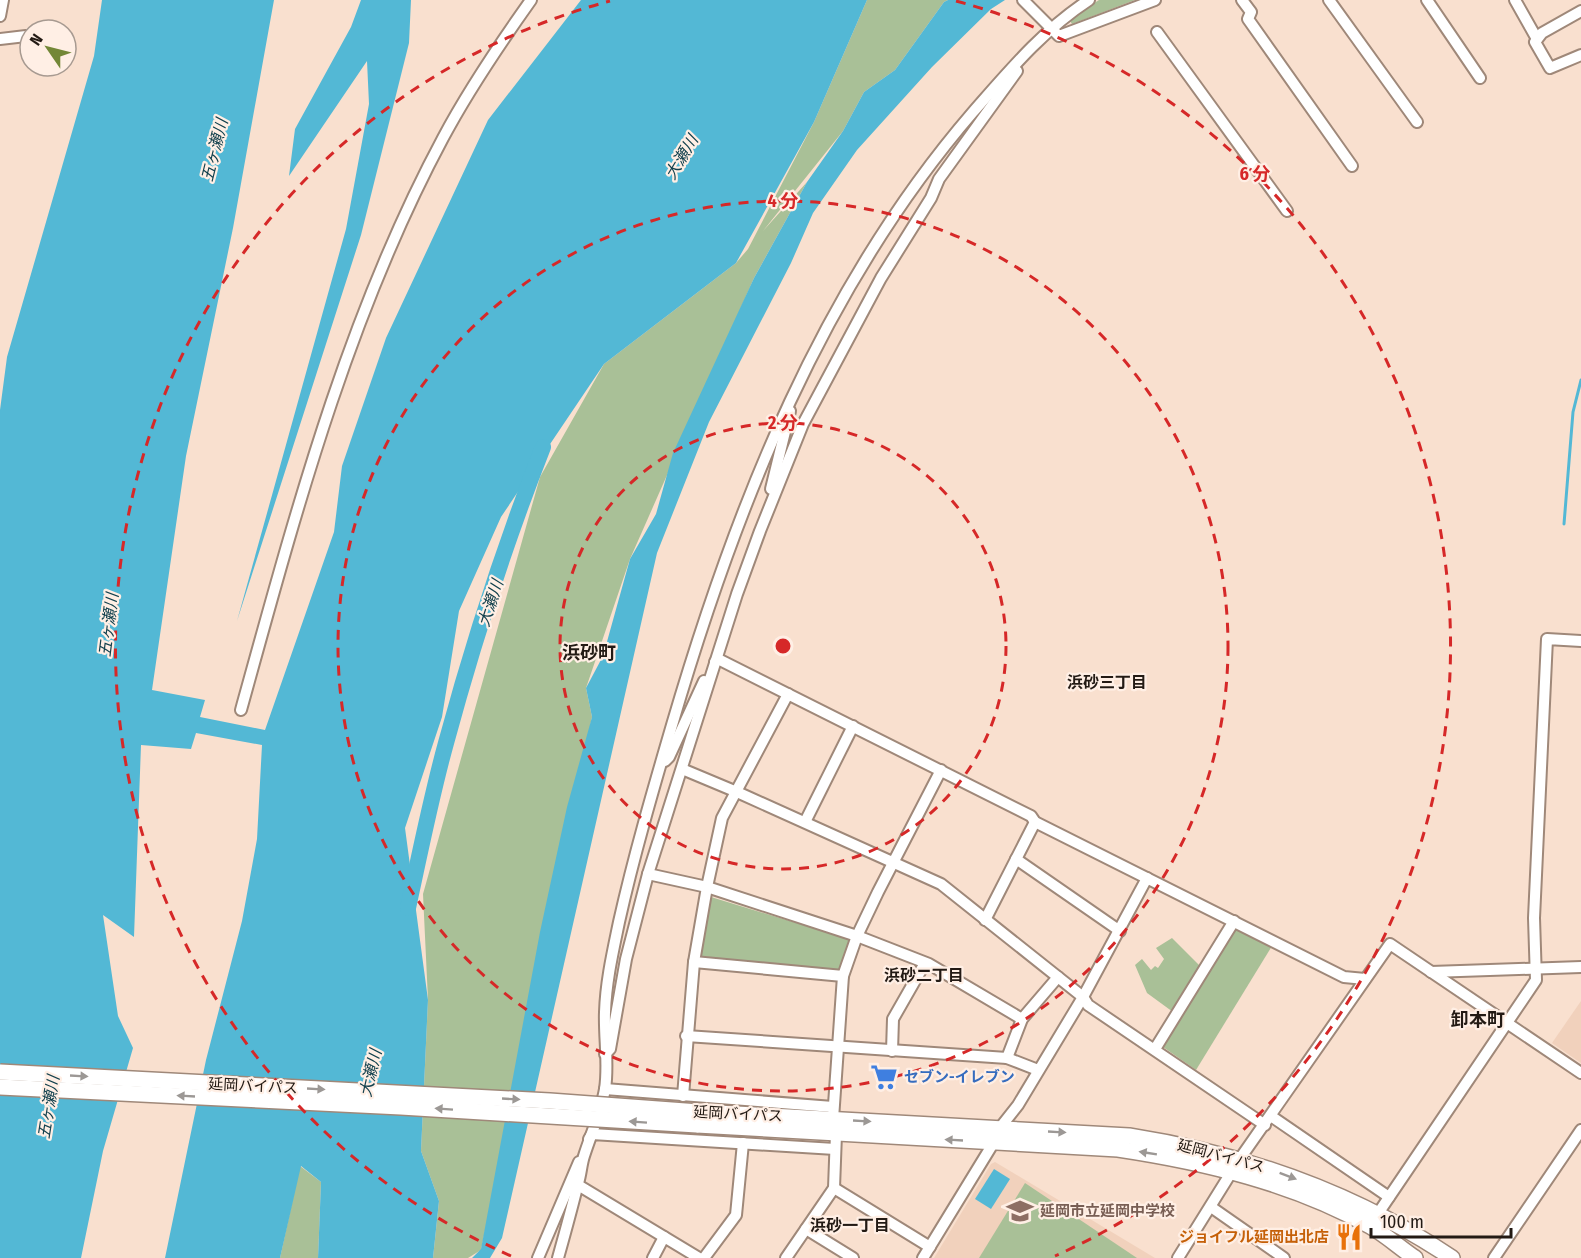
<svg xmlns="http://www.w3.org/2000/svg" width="1581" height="1258" font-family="'Fira Sans Condensed','Noto Sans JP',sans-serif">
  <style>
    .built { fill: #f1d1bc }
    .green { fill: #a9c097 }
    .water { fill: #53b8d5 }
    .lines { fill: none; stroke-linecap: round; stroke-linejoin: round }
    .stream { stroke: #53b8d5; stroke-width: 3 }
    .river { stroke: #53b8d5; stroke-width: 16 }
    .minor-casing { stroke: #9f8879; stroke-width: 14 }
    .highway-casing { stroke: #9f8879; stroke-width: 18 }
    .minor { stroke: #fff; stroke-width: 10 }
    .highway { stroke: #fff; stroke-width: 15 }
    .highway-bridge-casing { stroke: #9f8879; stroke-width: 18; stroke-linecap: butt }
    .highway-bridge { stroke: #fff; stroke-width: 15 }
    .oneway { fill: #9c9895 }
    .ring { fill: none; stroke: #d62828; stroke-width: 3; stroke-dasharray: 10 8 }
    .labels { text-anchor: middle; stroke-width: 4.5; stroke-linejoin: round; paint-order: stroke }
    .shop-label { font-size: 15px; font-weight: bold; fill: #366cbe; stroke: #ffefe5; text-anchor: start }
    .street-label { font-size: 15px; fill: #231a14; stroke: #ffefe5 }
    .education-label { font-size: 15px; font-weight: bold; fill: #785e54; stroke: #ffefe5; text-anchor: start }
    .food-label { font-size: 15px; font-weight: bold; fill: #c56008; stroke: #ffefe5; text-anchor: end }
    .water-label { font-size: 16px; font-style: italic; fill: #12404d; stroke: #ffefe5 }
    .neighbourhood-label { font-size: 16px; font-weight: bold; fill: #231a14; stroke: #ffefe5 }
    .quarter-label { font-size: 18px; font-weight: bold; fill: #231a14; stroke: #ffefe5 }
    .centre { fill: #d62828; stroke: #ffefe5; stroke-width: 3 }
    .ring-label { font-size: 18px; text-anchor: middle; font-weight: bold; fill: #d62828; stroke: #ffefe5; stroke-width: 4.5; stroke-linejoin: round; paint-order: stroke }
  </style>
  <rect width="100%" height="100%" fill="#f9e0cf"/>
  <g class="built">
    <polygon points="1581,1001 1581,1063 1552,1043"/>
    <polygon points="995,1162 1155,1258 934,1258 991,1164"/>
  </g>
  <g class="green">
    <polygon points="867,0 948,0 944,2 895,70 864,92 843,131 763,231 807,182 754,278 630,559 586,688 592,717 481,1250 468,1258 433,1258 439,1201 421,1151 428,1000 423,894 540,477 604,364 736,263 748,249 814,122"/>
    <polygon points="1099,0 1135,0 1072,24 1069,19"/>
    <polygon points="711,897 849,939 840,972 700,956"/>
    <polygon points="1236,928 1272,946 1196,1070 1163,1047"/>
    <polygon points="1172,938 1202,968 1173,1012 1147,993 1135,965 1142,959 1151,970 1155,966 1158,968 1164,959 1156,948"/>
    <polygon points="300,1166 321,1182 318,1258 280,1258"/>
    <polygon points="1025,1183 1137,1258 979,1258"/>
  </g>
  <g class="water">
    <polygon points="102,0 274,0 233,228 186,456 152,690 205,700 200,717 265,730 334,532 342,466 386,338 488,120 581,0 867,0 814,122 736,263 604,364 501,517 459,611 442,717 405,828 428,1000 421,1151 439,1201 433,1258 318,1258 321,1182 301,1166 280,1258 165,1258 206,1060 242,921 257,839 262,745 196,733 191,749 141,745 134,937 103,915 118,1016 133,1048 103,1151 81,1258 0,1258 0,410 7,357 94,56"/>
    <polygon points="361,0 411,0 409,43 361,235 237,621 346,229 369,104 367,61 289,176 295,129 351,27"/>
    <polygon points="948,0 1005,0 991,9 932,67 857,150 813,213 791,263 709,422 657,553 502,1238 490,1258 472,1258 481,1249 540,932 567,807 592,717 586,688 603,656 630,559 656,514 673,453 754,278 807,182 843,131 864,92 895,70 944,2"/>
    <polygon points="994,1169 1010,1179 991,1209 975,1199"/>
  </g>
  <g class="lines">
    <polyline class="stream" points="1564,524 1573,412 1581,380"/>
    <path class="river" d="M408,908c12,-55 23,-111 38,-165 27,-100 59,-199 97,-296"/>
    <defs>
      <g id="minor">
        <polyline points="1023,0 1059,36 1155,0"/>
        <polyline points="1242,0 1251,12 1248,19 1352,166"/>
        <polyline points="1329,0 1417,122"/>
        <polyline points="1427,0 1480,78"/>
        <polyline points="1515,0 1537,39"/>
        <polyline points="1581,11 1542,33 1535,42 1550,68 1581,55"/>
        <polyline points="0,16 3,0"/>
        <polyline points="1157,32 1287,211"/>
        <polyline points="0,39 26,36"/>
        <polyline points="771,489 790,411"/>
        <polyline points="715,662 718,659 1031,816 1035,822 1344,977 1365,979"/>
        <path d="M241,710c54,-195 106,-393 202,-572 26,-49 56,-93 88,-138"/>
        <polyline points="665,761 669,757 704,681"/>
        <polyline points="682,769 737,792 941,884 1083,997 1088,1005 1265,1125"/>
        <polyline points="805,822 853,726"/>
        <polyline points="1016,859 1120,931"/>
        <polyline points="648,874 707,887 857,936 929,964 1022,1019"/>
        <polyline points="985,920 1035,822"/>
        <polyline points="694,962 843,976"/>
        <polyline points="1431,972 1581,967"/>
        <polyline points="686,1036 1007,1058 1038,1070"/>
        <polyline points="1155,1049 1234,921"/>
        <polyline points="892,1051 893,1019 925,963"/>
        <polyline points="605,1054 610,1049 626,959 648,874 737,594 760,531 803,424 881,278 931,198 939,179 1017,71"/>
        <polyline points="1007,1058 1022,1019 1058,977"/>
        <polyline points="605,1089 833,1107"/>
        <polyline points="683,1096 694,962 707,887 722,818 788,694"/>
        <polyline points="1271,1116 1389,1197"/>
        <polyline points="833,1119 843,976 857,936 878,892 941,770"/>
        <polyline points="589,1139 592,1134 835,1149"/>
        <polyline points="578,1185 699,1258"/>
        <polyline points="834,1188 930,1247"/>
        <polyline points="1211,1207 1284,1258"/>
        <polyline points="1377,1215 1536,980 1534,918 1547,639 1581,641"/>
        <polyline points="806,1229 853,1258"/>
        <polyline points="538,1258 579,1162"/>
        <path d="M558,1258c7,-25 14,-50 20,-75 3,-9 3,-18 6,-27 7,-22 17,-44 21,-67 4,-25 -1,-52 0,-77 1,-31 8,-61 14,-90 15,-67 34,-132 53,-197 64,-219 150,-438 301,-613 36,-41 70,-82 116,-112"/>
        <polyline points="653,1258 664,1237"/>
        <polyline points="704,1258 736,1215 743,1143"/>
        <polyline points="786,1258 834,1188 836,1134"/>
        <polyline points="923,1258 994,1142 999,1129 1018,1105 1083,997 1147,878"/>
        <polyline points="1178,1258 1239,1160 1390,944 1581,1073"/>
        <polyline points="1494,1258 1581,1130"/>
      </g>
      <g id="highway">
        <path d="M699,1112l430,24c114,18 226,57 323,122"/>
        <path d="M697,1125l421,24c87,13 175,34 252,77 16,9 30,22 45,32"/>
      </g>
    </defs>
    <use href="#minor" class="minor-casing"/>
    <use href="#highway" class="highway-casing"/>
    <use href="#minor" class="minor"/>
    <use href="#highway" class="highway"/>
    <defs>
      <g id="highway-bridge">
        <polyline points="0,1072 550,1101 699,1112"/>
        <polyline points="0,1087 401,1107 697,1125"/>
      </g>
    </defs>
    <use href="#highway-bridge" class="highway-bridge-casing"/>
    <use href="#highway-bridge" class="highway-bridge"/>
  </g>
  <defs><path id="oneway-solid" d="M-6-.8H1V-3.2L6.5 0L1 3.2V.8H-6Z" transform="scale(1.5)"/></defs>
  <g class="oneway">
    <use href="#oneway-solid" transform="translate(79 1076) rotate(3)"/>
    <use href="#oneway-solid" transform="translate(316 1089) rotate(3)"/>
    <use href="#oneway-solid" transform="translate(186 1096) rotate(-177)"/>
    <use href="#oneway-solid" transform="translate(511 1099) rotate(3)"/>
    <use href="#oneway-solid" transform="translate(444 1109) rotate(-176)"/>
    <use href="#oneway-solid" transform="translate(862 1121) rotate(3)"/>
    <use href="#oneway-solid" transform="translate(638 1122) rotate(-176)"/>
    <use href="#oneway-solid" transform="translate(1057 1132) rotate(3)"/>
    <use href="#oneway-solid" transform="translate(954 1140) rotate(-177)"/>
    <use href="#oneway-solid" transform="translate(1148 1153) rotate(-171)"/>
    <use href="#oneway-solid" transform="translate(1288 1176) rotate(21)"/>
  </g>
  <g class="ring">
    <circle cx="783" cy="646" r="223"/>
    <circle cx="783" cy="646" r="445"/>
    <path d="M511 1256A668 668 0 0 1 610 1M956 1A668 668 0 0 1 1055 1256"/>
  </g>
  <defs>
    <symbol id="supermarket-bare" viewBox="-9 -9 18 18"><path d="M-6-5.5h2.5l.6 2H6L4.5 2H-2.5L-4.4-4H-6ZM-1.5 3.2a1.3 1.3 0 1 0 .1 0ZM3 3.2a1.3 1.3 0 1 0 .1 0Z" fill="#3f7fe0" stroke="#ffefe5" stroke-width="2.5" paint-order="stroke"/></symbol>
    <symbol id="school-bare" viewBox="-9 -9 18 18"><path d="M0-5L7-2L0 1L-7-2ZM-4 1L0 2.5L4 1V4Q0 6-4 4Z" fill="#8d6e63" stroke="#ffefe5" stroke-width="2.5" paint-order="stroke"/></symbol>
    <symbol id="restaurant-bare" viewBox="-9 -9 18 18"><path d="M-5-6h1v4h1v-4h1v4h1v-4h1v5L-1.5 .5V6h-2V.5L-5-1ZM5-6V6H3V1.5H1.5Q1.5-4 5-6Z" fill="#e8710a" stroke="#ffefe5" stroke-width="2.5" paint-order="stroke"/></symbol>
  </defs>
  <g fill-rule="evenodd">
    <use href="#supermarket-bare" x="865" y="1058" width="38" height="38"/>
    <use href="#school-bare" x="1001" y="1192" width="38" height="38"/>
    <use href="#restaurant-bare" x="1330" y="1218" width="38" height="38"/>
  </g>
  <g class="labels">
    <g class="shop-label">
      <text x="904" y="1082">セブン-イレブン</text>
    </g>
    <g class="street-label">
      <text transform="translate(253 1086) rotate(3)" y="5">延岡バイパス</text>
      <text transform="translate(738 1114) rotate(3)" y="5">延岡バイパス</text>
      <text transform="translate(1221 1156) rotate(15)" y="5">延岡バイパス</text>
    </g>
    <g class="education-label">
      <text x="1040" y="1216">延岡市立延岡中学校</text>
    </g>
    <g class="food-label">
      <text x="1329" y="1242">ジョイフル延岡出北店</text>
    </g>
    <g class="water-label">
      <text transform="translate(214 150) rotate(-76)" y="6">五ヶ瀬川</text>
      <text transform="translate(681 157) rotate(-59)" y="6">大瀬川</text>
      <text transform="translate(490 603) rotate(-72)" y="6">大瀬川</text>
      <text transform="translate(108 625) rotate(-83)" y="6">五ヶ瀬川</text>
      <text transform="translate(370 1073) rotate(-77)" y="6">大瀬川</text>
      <text transform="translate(48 1107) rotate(-81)" y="6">五ヶ瀬川</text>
    </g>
    <g class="neighbourhood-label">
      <text x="1107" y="688">浜砂三丁目</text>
      <text x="924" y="981">浜砂二丁目</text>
      <text x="850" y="1231">浜砂一丁目</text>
    </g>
    <g class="quarter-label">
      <text x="589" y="659">浜砂町</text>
      <text x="1478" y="1026">卸本町</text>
    </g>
  </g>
  <circle cx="783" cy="646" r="9" class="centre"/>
  <g class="ring-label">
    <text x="1255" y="180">6 分</text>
    <text x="783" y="207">4 分</text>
    <text x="783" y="429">2 分</text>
  </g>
  <g transform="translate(48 48) rotate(305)"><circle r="28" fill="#ffefe5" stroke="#a79a91" stroke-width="1.5"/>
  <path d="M0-4.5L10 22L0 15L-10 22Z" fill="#738737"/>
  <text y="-9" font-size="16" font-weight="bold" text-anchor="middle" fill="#231a14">N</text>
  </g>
  <path d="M1371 1228v9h140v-9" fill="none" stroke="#231a14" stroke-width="3"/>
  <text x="1380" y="1228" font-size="18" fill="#231a14" stroke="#ffefe5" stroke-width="4.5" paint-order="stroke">100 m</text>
</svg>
